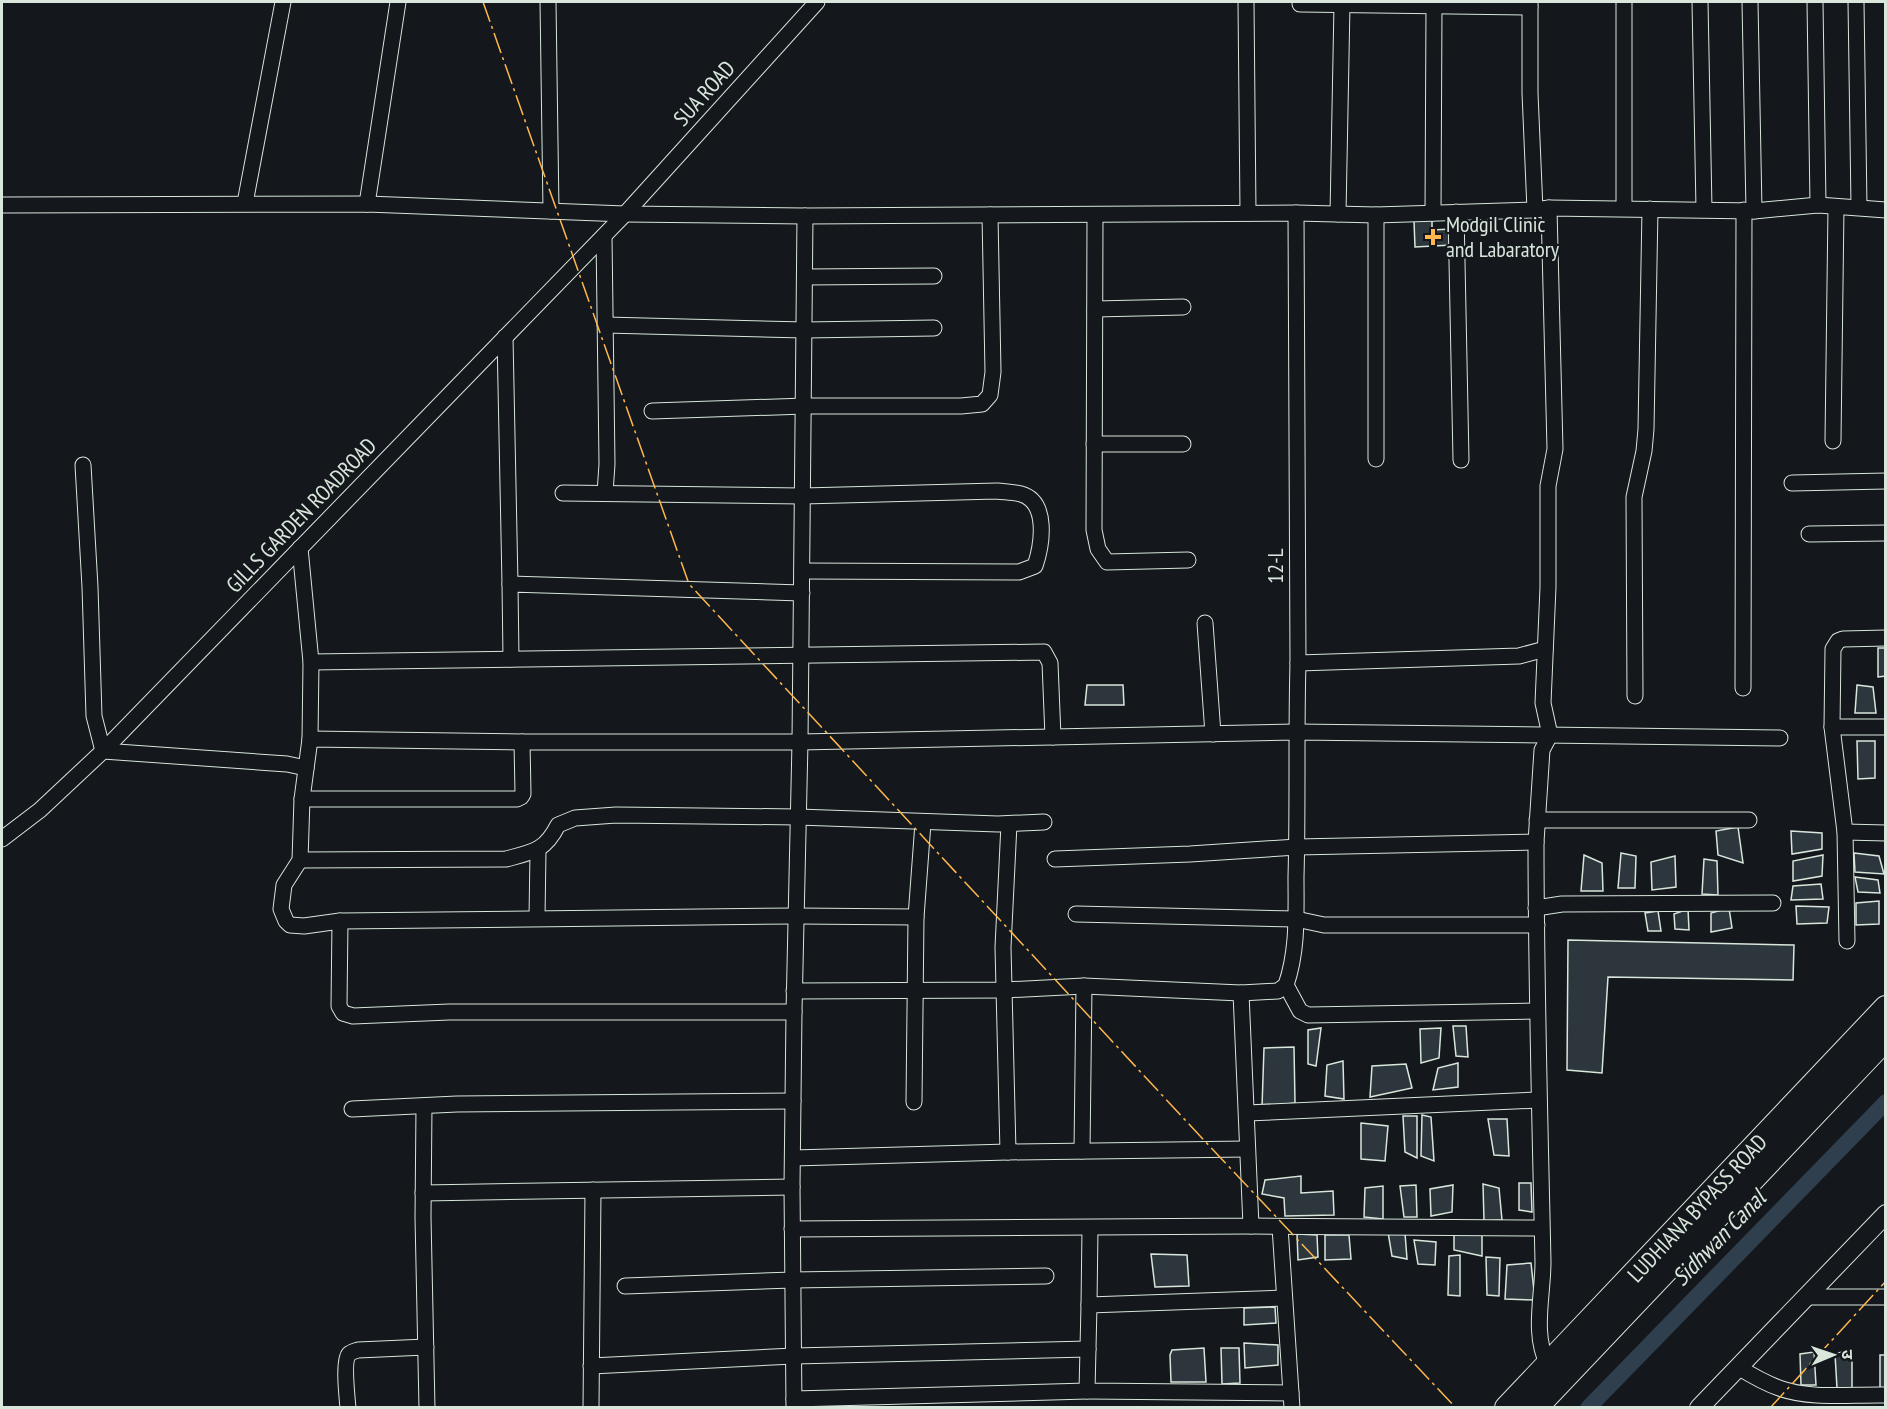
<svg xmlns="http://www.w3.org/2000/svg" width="1887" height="1409" font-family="'PT Sans Narrow','Noto Sans Devanagari',sans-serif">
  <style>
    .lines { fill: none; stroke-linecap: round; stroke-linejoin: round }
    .canal { stroke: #2f3f4d; stroke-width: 16 }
    .building { fill: #2c363c; stroke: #d8e6dc; stroke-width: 1.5 }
    .minor-casing { stroke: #d8e6dc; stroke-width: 17 }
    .tertiary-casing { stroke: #d8e6dc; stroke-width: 20 }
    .trunk-casing { stroke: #d8e6dc; stroke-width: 26 }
    .minor { stroke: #14181c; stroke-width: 15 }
    .tertiary { stroke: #14181c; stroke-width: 18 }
    .trunk { stroke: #14181c; stroke-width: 24 }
    .power { stroke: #ffb74d; stroke-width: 1.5; stroke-dasharray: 21 4.5 3 4.5; stroke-linecap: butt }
    .poi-dot { fill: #ffb74d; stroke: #14181c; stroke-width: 2 }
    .labels { text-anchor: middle; stroke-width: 4.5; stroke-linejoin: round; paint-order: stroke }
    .street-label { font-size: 22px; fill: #d8e6dc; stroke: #14181c }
    .poi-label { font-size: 22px; fill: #d8e6dc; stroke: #14181c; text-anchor: start }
    .water-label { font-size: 24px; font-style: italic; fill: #d8e6dc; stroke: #14181c }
  </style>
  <rect width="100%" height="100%" fill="#14181c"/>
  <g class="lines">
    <polyline class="canal" points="1588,1408 1886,1102"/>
  </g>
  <g class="building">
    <polygon points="1432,220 1432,230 1451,229 1452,245 1415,247 1414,221"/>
    <polygon points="1878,648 1886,648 1886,676 1878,677"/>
    <polygon points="1087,685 1123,685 1124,705 1085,705"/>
    <polygon points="1857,685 1873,687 1876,713 1855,713"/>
    <polygon points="1857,741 1875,741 1875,778 1858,779"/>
    <polygon points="1738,827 1743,863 1718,855 1716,831"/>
    <polygon points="1791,831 1822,833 1822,849 1792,854"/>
    <polygon points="1621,853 1636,856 1635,888 1618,888"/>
    <polygon points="1854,853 1879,856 1884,874 1855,872"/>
    <polygon points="1584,855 1602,863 1603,891 1581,891"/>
    <polygon points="1823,855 1822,876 1793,881 1793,861"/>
    <polygon points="1675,856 1676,887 1652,890 1651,862"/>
    <polygon points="1704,859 1717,861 1718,895 1702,894"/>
    <polygon points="1855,877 1878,880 1880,893 1858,892"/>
    <polygon points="1821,884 1823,899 1791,900 1793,886"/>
    <polygon points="1879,901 1879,924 1856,925 1856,903"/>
    <polygon points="1796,906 1829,907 1827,923 1797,924"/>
    <polygon points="1729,908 1732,928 1711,932 1711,913"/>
    <polygon points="1688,909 1689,930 1675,929 1674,914"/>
    <polygon points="1658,911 1661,931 1648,931 1645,913"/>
    <polygon points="1568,940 1794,945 1793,980 1608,977 1602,1073 1567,1070"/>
    <polygon points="1453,1026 1466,1026 1468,1057 1456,1056"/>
    <polygon points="1321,1028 1316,1066 1308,1064 1308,1030"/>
    <polygon points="1441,1028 1439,1058 1421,1063 1420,1029"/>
    <polygon points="1294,1047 1295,1103 1262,1107 1264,1048"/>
    <polygon points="1343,1061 1344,1099 1325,1096 1327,1065"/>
    <polygon points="1458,1063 1458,1087 1433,1090 1438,1068"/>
    <polygon points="1406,1064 1412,1088 1370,1097 1372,1066"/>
    <polygon points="1422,1115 1431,1117 1434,1161 1421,1156"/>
    <polygon points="1403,1116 1417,1116 1417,1158 1405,1152"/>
    <polygon points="1488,1119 1507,1119 1509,1156 1494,1155"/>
    <polygon points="1361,1123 1388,1126 1385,1161 1361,1159"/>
    <polygon points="1301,1176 1301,1193 1333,1191 1334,1215 1285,1216 1284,1198 1262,1194 1265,1180"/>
    <polygon points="1519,1183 1531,1183 1532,1212 1519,1210"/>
    <polygon points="1483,1184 1499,1188 1502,1220 1484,1221"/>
    <polygon points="1416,1185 1417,1217 1404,1217 1400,1186"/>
    <polygon points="1453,1185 1452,1212 1431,1216 1430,1189"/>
    <polygon points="1383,1186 1383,1219 1364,1217 1365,1188"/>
    <polygon points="1388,1232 1405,1233 1407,1259 1392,1256"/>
    <polygon points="1482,1233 1482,1256 1454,1250 1454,1235"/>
    <polygon points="1297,1234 1317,1235 1318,1257 1298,1260"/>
    <polygon points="1325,1235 1349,1235 1351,1259 1325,1260"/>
    <polygon points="1414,1240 1436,1242 1435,1265 1418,1264"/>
    <polygon points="1151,1254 1187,1255 1189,1286 1155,1287"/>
    <polygon points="1460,1255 1460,1296 1448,1295 1449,1256"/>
    <polygon points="1486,1257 1500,1258 1499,1296 1487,1295"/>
    <polygon points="1531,1263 1535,1300 1505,1299 1507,1265"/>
    <polygon points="1275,1307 1276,1323 1244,1325 1244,1308"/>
    <polygon points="1244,1343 1278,1345 1278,1365 1245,1368"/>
    <polygon points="1204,1348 1206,1382 1171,1382 1170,1355 1172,1350"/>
    <polygon points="1221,1348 1239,1348 1240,1383 1222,1384"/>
    <polygon points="1852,1349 1852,1388 1837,1388 1835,1354"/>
    <polygon points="1814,1352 1816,1385 1801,1385 1800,1354"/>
    <rect x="1880" y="1355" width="6" height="33"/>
  </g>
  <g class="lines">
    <defs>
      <g id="minor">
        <polyline points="548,2 551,211"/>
        <polyline points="1246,2 1248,213"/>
        <polyline points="1530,2 1530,93 1535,210"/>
        <polyline points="1700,2 1704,209"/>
        <polyline points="1750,2 1754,211"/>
        <polyline points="1815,2 1818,205"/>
        <polyline points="1856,2 1859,207"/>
        <polyline points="1300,4 1530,7"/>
        <polyline points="245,203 283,2"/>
        <polyline points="367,204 398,2"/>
        <polyline points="2,205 367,204 625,214 805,216 1296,213 1376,215 1535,210 1549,208 1754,211 1818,205 1886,210"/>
        <polyline points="1624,208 1624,2"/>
        <polyline points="1456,212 1461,460"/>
        <polyline points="1433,213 1434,6"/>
        <polyline points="1338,214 1342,4"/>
        <polyline points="1095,215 1094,530 1098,549 1107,562 1188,560"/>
        <polyline points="604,236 607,464 605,493"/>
        <polyline points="805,277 934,276"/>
        <polyline points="1095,309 1183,307"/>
        <polyline points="605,325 805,330 934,328"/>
        <polyline points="505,337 510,584"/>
        <polyline points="652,411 805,406 961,406 982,404 990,395 993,372 990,215"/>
        <polyline points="1833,441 1836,207"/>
        <polyline points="1094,444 1183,444"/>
        <polyline points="1376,459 1376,215"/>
        <polyline points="83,465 90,587 94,716 103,751 287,764 306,768"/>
        <polyline points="1792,483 1886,481"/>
        <path d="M563,493l240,3 194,-5c7,1 16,1 24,3 28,8 21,51 14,72l-16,6 -217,-1"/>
        <polyline points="1809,534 1886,533"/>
        <polyline points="300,548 311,662 310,739"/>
        <polyline points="1205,623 1213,734"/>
        <polyline points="511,659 510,584 802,593"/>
        <polyline points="311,662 1044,652 1050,663 1053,737"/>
        <polyline points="1298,663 1519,656 1545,649"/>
        <polyline points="1743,688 1744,210"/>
        <polyline points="1635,696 1634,497 1644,451 1646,429 1650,209"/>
        <polyline points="1832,727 1886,727"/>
        <polyline points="302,799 517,799 521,797 523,794 522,742"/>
        <polyline points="1537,820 1749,820"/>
        <polyline points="1845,832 1886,833"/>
        <polyline points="2,839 40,810 103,751 625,214 817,2"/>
        <path d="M1536,842c0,140 4,280 7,420 0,34 -11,72 5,103"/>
        <polyline points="1055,859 1190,854 1297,847 1536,842 1542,750 1550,735 1543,703 1548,587 1548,486 1555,449 1549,208"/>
        <path d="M300,860l206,-1c27,-7 39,-8 52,-34l17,-7 41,-3 182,2 200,7 46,-2"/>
        <polyline points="1536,908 1562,904 1773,903"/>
        <polyline points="1076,914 1296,919 1324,925 1537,925"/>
        <polyline points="537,918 538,851"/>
        <polyline points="340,921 796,916 916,917"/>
        <polyline points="1847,941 1845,832 1832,727 1833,649 1838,641 1843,639 1886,638"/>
        <polyline points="1286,985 1300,1011 1308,1015 1536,1011"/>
        <path d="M1241,993l37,-2 8,-6c12,-35 10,-71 10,-108 2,-71 0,-143 2,-214l-2,-450"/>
        <polyline points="794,1012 449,1012 353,1016 343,1013 339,1006 340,921 304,926 290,925 286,921 281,909 284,885 300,860 302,799 310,739 522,742 800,742 1296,732 1780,738"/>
        <polyline points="914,1102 916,917 923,823"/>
        <polyline points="424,1106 423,1217 427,1408"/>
        <polyline points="352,1109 457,1104 793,1101"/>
        <polyline points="1247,1113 1538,1100"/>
        <polyline points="1082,1151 1084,986"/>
        <polyline points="1008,1152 1003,947 1009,824"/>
        <polyline points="793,1158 1008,1152 1247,1149"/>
        <polyline points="423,1193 792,1187"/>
        <polyline points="1251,1226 1541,1228"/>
        <polyline points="1280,1227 1292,1408"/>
        <polyline points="792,1229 1251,1226 1241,993 1084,986 1004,990 794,991"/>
        <polyline points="625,1286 793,1280 1046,1276"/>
        <polyline points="1806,1297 1886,1297"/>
        <polyline points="1284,1298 1089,1305 1087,1391 1291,1393"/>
        <polyline points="1089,1305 1090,1228"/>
        <polyline points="591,1366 794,1356 1088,1349"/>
        <path d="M1738,1367c13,8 27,16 41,21 33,12 73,6 107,7"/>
        <polyline points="794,1399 1087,1391"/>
        <path d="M348,1408c-1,-11 -5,-47 1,-54 2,-2 6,-3 9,-4l68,-3"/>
        <polyline points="591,1408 593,1190"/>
        <polyline points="794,1408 792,1187 794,1012 800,742 805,216"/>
      </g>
      <polyline id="tertiary" points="1699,1408 1886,1214"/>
      <g id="trunk">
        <polyline points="1507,1408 1886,1008"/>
        <polyline points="1535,1408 1886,1038"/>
      </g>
    </defs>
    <use href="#minor" class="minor-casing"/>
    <use href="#tertiary" class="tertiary-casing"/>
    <use href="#trunk" class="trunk-casing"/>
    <use href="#minor" class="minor"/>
    <use href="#tertiary" class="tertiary"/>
    <use href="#trunk" class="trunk"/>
    <g class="power">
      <polyline points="483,2 689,584 1186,1121 1456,1408"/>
      <polyline points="1770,1408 1886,1281"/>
    </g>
  </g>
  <path class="poi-dot" d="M1430 228h6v6h6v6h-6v6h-6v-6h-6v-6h6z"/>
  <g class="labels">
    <g class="street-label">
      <text transform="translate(704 93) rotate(-48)" y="8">SUA ROAD</text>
      <text transform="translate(301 515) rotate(-46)" y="8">GILLS GARDEN ROADROAD</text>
      <text transform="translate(1275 566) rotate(-90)" y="8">12-L</text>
      <text transform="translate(1697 1208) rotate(-47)" y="8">LUDHIANA BYPASS ROAD</text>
    </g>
    <g class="poi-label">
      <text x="1446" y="232">Modgil Clinic<tspan x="1446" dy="25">and Labaratory</tspan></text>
    </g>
    <g class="water-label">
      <text transform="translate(1719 1238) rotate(-46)" y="8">Sidhwan Canal</text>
    </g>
  </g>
  <rect width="1887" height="1409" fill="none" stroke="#d8e6dc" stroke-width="6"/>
  <g transform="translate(1833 1355) rotate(88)" stroke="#14181c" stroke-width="4.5" paint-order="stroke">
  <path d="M0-4.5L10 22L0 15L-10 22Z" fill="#d8e6dc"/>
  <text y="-9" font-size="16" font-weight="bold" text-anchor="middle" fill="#d8e6dc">उ</text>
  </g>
</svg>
